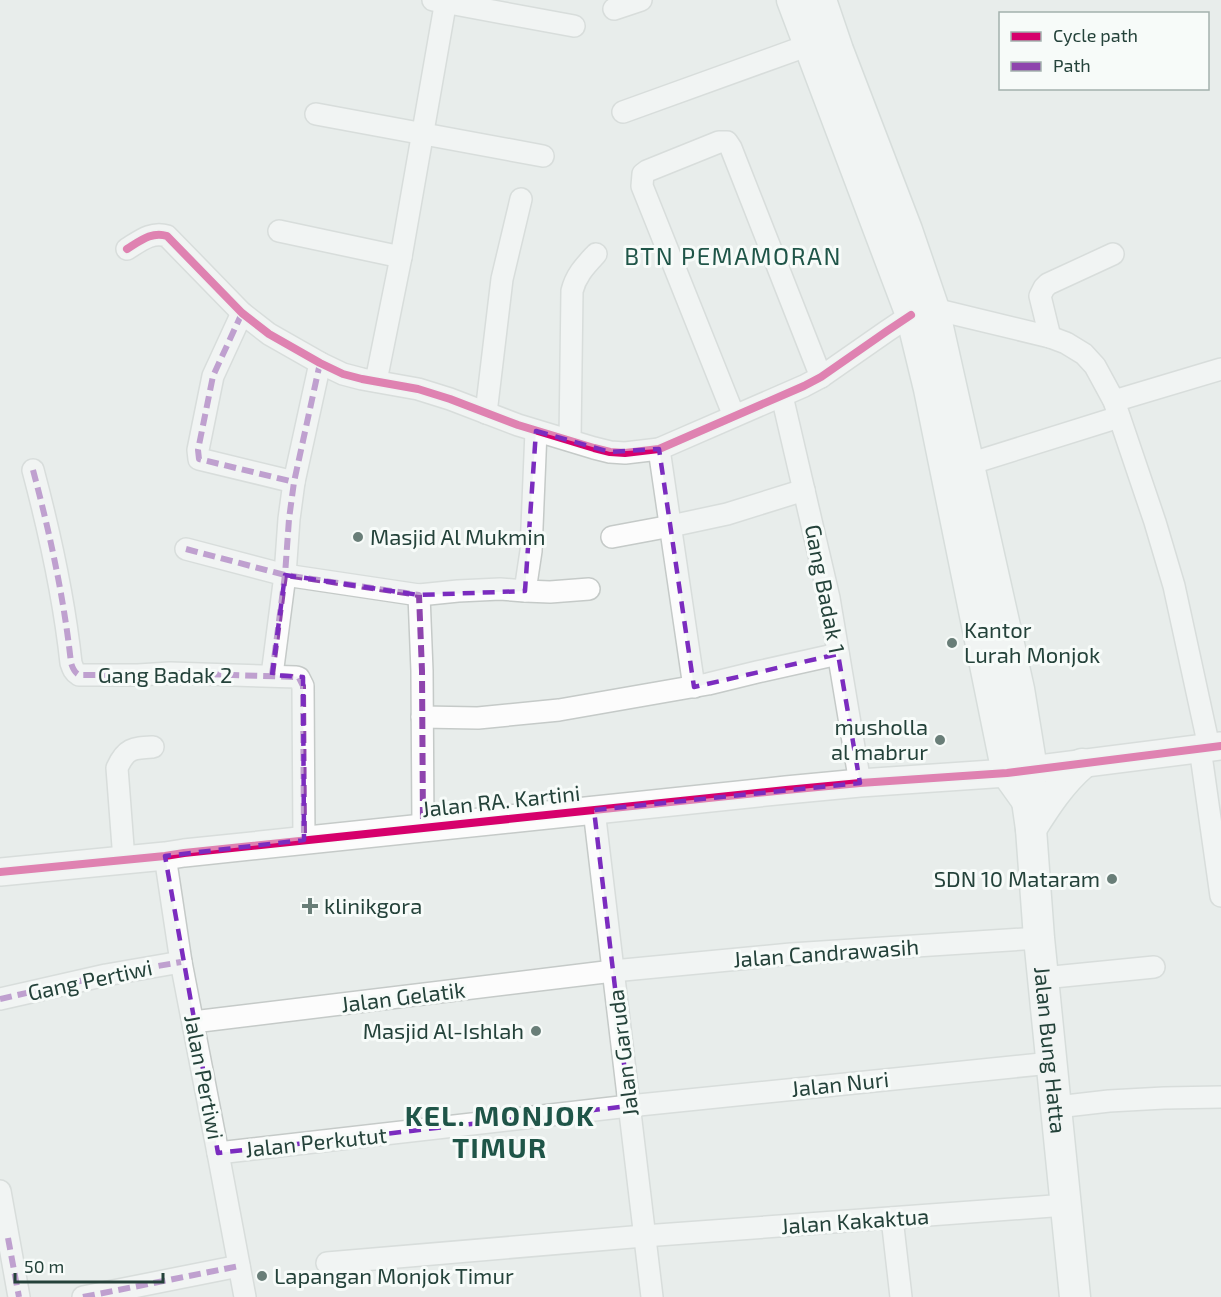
<svg xmlns="http://www.w3.org/2000/svg" width="1221" height="1297" font-family="'Exo 2',sans-serif">
  <style>
    .lines { fill: none; stroke-linecap: round; stroke-linejoin: round }
    .minor-casing { stroke: #c5cac8; stroke-width: 24 }
    .tertiary-casing { stroke: #c5cac8; stroke-width: 30 }
    .secondary-casing { stroke: #c3cbc8; stroke-width: 33 }
    .minor { stroke: #fcfcfc; stroke-width: 21 }
    .tertiary { stroke: #fcfcfc; stroke-width: 27 }
    .secondary { stroke: #fcfcfc; stroke-width: 30 }
    .quiet { stroke: #8e44ad; stroke-width: 6; stroke-dasharray: 12 6; stroke-linecap: butt }
    .cycleway-casing { stroke: #f7fbf9; stroke-width: 11 }
    .cycleway { stroke: #d6006c; stroke-width: 8 }
    .marked { fill: none; stroke: #7b2cbf; stroke-width: 4.5; stroke-dasharray: 12 8; stroke-linejoin: round }
    .poi-dot { fill: #697e78; stroke: #f7fbf9; stroke-width: 2 }
    .labels { text-anchor: middle; stroke-width: 6; stroke-linejoin: round; paint-order: stroke }
    .poi-label { font-size: 22px; fill: #24423a; stroke: #f7fbf9; text-anchor: start }
    .street-label { font-size: 22px; fill: #24423a; stroke: #f7fbf9 }
    .neighbourhood-label { font-size: 24px; letter-spacing: 1.5px; fill: #1f5548; stroke: #f7fbf9 }
    .district-label { font-size: 28px; font-weight: bold; letter-spacing: 1.5px; fill: #1f5548; stroke: #f7fbf9 }
  </style>
  <rect width="100%" height="100%" fill="#e8edeb"/>
  <g class="lines">
    <defs>
      <g id="minor">
        <polyline points="433,0 574,26"/>
        <polyline points="614,9 641,0"/>
        <polyline points="623,112 809,45"/>
        <polyline points="316,114 543,156"/>
        <polyline points="279,231 401,257"/>
        <path d="M127,249c13,-8 25,-18 40,-13l75,77 27,21 51,29 23,11 19,5 56,10 32,10 68,26 76,23 16,4 15,1 34,-4 145,-63 17,-9 66,-46 24,-16"/>
        <polyline points="934,309 1050,337 1066,343 1084,354 1095,366 1114,401 1155,522 1174,586 1209,747"/>
        <polyline points="242,313 213,376 198,450 199,459 294,482"/>
        <polyline points="1050,337 1040,296 1044,288 1048,284 1113,254"/>
        <polyline points="376,381 401,257 446,0"/>
        <polyline points="782,396 829,598 860,783"/>
        <polyline points="1114,401 1221,369"/>
        <polyline points="486,413 502,279 521,199"/>
        <polyline points="734,416 642,186 643,174 647,171 719,142 727,142 731,148 821,377"/>
        <path d="M570,440l2,-149c4,-16 13,-25 24,-37"/>
        <polyline points="659,449 694,687"/>
        <polyline points="969,464 1119,417"/>
        <path d="M33,470c17,64 31,128 38,193 2,6 3,9 8,12h59l32,-2 126,4 3,1 4,8 1,154"/>
        <polyline points="612,537 671,526 727,514 804,490"/>
        <polyline points="186,549 285,575 419,595 458,591 500,589 525,591 531,551 536,431"/>
        <polyline points="525,591 550,592 589,589"/>
        <polyline points="419,595 422,671 423,828"/>
        <polyline points="272,675 285,575 289,519 294,482 320,363"/>
        <polyline points="422,717 478,718 559,710 708,684 757,672 838,654"/>
        <polyline points="1200,748 1221,896"/>
        <polyline points="594,810 652,1297"/>
        <polyline points="165,856 181,962 218,1153 245,1297"/>
        <path d="M124,860l-7,-92c9,-20 16,-20 36,-21"/>
        <polyline points="1043,978 1154,967"/>
        <polyline points="0,999 106,975 181,962"/>
        <polyline points="193,1022 613,971 791,954 1039,938"/>
        <polyline points="1057,1107 1109,1101 1164,1098 1221,1097"/>
        <polyline points="218,1153 629,1106 1051,1063"/>
        <polyline points="0,1191 19,1297"/>
        <polyline points="892,1218 901,1297"/>
        <polyline points="327,1263 644,1236 1066,1205"/>
        <polyline points="83,1297 239,1266"/>
      </g>
      <polyline id="tertiary" points="0,872 165,856 184,853 786,790 860,783 1007,773 1221,746"/>
      <g id="secondary">
        <polyline points="792,0 911,315 929,389 1007,773 1027,801"/>
        <path id="s1" d="M821,0l17,50 69,180 27,79 85,380 13,80 -5,32 4,28 8,109 36,359"/>
        <path d="M1031,829c15,-24 30,-47 51,-65"/>
      </g>
    </defs>
    <use href="#minor" class="minor-casing"/>
    <use href="#tertiary" class="tertiary-casing"/>
    <use href="#secondary" class="secondary-casing"/>
    <use href="#minor" class="minor"/>
    <use href="#tertiary" class="tertiary"/>
    <use href="#secondary" class="secondary"/>
    <g class="quiet">
      <polyline points="242,313 213,376 198,450 199,459 294,482"/>
      <path d="M33,470c17,64 31,128 38,193 2,6 3,9 8,12h59l32,-2 126,4 3,1 4,8 1,154"/>
      <polyline points="186,549 285,575 419,595 422,671 423,828"/>
      <polyline points="272,675 285,575 289,519 294,482 320,363"/>
      <polyline points="0,999 106,975 181,962"/>
      <polyline points="8,1238 19,1297"/>
      <polyline points="83,1297 239,1266"/>
    </g>
    <defs>
      <g id="cycleway">
        <path d="M127,249c13,-8 25,-18 40,-13l75,77 27,21 51,29 23,11 19,5 56,10 32,10 68,26 76,23 16,4 15,1 34,-4 145,-63 17,-9 66,-46 24,-16"/>
        <polyline points="0,872 165,856 184,853 786,790 860,783 1007,773 1221,746"/>
      </g>
    </defs>
    <use href="#cycleway" class="cycleway-casing"/>
    <use href="#cycleway" class="cycleway"/>
  </g>
  <path d="M0 0H1221V1297H0ZM536,431l74,21 49,-3 35,238 144,-33 22,129 -266,27 35,296 -411,47 -53,-297 139,-16 -1,-163 -31,-2 13,-100 134,20 106,-4z" fill="#e8edeb" fill-opacity=".55" fill-rule="evenodd"/>
  <path class="marked" d="M536,431l74,21 49,-3 35,238 144,-33 22,129 -266,27 35,296 -411,47 -53,-297 139,-16 -1,-163 -31,-2 13,-100 134,20 106,-4z"/>
  <g class="poi-dot">
    <circle cx="358" cy="537" r="6"/>
    <circle cx="952" cy="643" r="6"/>
    <circle cx="940" cy="740" r="6"/>
    <circle cx="1112" cy="879" r="6"/>
    <path d="M307 897h6v6h6v6h-6v6h-6v-6h-6v-6h6z"/>
    <circle cx="536" cy="1031" r="6"/>
    <circle cx="262" cy="1276" r="6"/>
  </g>
  <g class="labels">
    <g class="poi-label">
      <text x="370" y="545">Masjid Al Mukmin</text>
      <text x="964" y="638">Kantor<tspan x="964" dy="25">Lurah Monjok</tspan></text>
      <text x="928" y="735" text-anchor="end">musholla<tspan x="928" dy="25">al mabrur</tspan></text>
      <text x="1100" y="887" text-anchor="end">SDN 10 Mataram</text>
      <text x="324" y="914">klinikgora</text>
      <text x="524" y="1039" text-anchor="end">Masjid Al-Ishlah</text>
      <text x="274" y="1284">Lapangan Monjok Timur</text>
    </g>
    <g class="street-label">
      <text transform="translate(825 589) rotate(79)" y="8">Gang Badak 1</text>
      <text x="165" y="683">Gang Badak 2</text>
      <text transform="translate(501 801) rotate(-6)" y="8">Jalan RA. Kartini</text>
      <text transform="translate(826 953) rotate(-4)" y="8">Jalan Candrawasih</text>
      <text transform="translate(90 980) rotate(-12)" y="8">Gang Pertiwi</text>
      <text transform="translate(403 997) rotate(-7)" y="8">Jalan Gelatik</text>
      <text dy="8" stroke="none"><textPath href="#s1" startOffset="1082">Jalan Bung Hatta</textPath></text>
      <text transform="translate(623 1053) rotate(-97)" y="8">Jalan Garuda</text>
      <text transform="translate(204 1077) rotate(79)" y="8">Jalan Pertiwi</text>
      <text transform="translate(840 1084) rotate(-6)" y="8">Jalan Nuri</text>
      <text transform="translate(316 1142) rotate(-6)" y="8">Jalan Perkutut</text>
      <text transform="translate(855 1221) rotate(-4)" y="8">Jalan Kakaktua</text>
    </g>
    <g class="neighbourhood-label">
      <text x="733" y="265">BTN PEMAMORAN</text>
    </g>
    <g class="district-label">
      <text x="500" y="1126">KEL. MONJOK<tspan x="500" dy="32">TIMUR</tspan></text>
    </g>
  </g>
  <rect x="999" y="12" width="210" height="78" fill="#f7fbf9" stroke="#a3b1ad" stroke-width="1.5"/>
  <rect x="1011" y="32" width="30" height="9" fill="#d6006c" stroke="#a3b1ad" stroke-width="1.5"/>
  <text x="1053" y="42" font-size="18" fill="#24423a">Cycle path</text>
  <rect x="1011" y="62" width="30" height="9" fill="#8e44ad" stroke="#a3b1ad" stroke-width="1.5"/>
  <text x="1053" y="72" font-size="18" fill="#24423a">Path</text>
  <path d="M15 1273v9h148v-9" fill="none" stroke="#24423a" stroke-width="3"/>
  <text x="24" y="1273" font-size="18" fill="#24423a" stroke="#f7fbf9" stroke-width="4.5" paint-order="stroke">50 m</text>
</svg>
